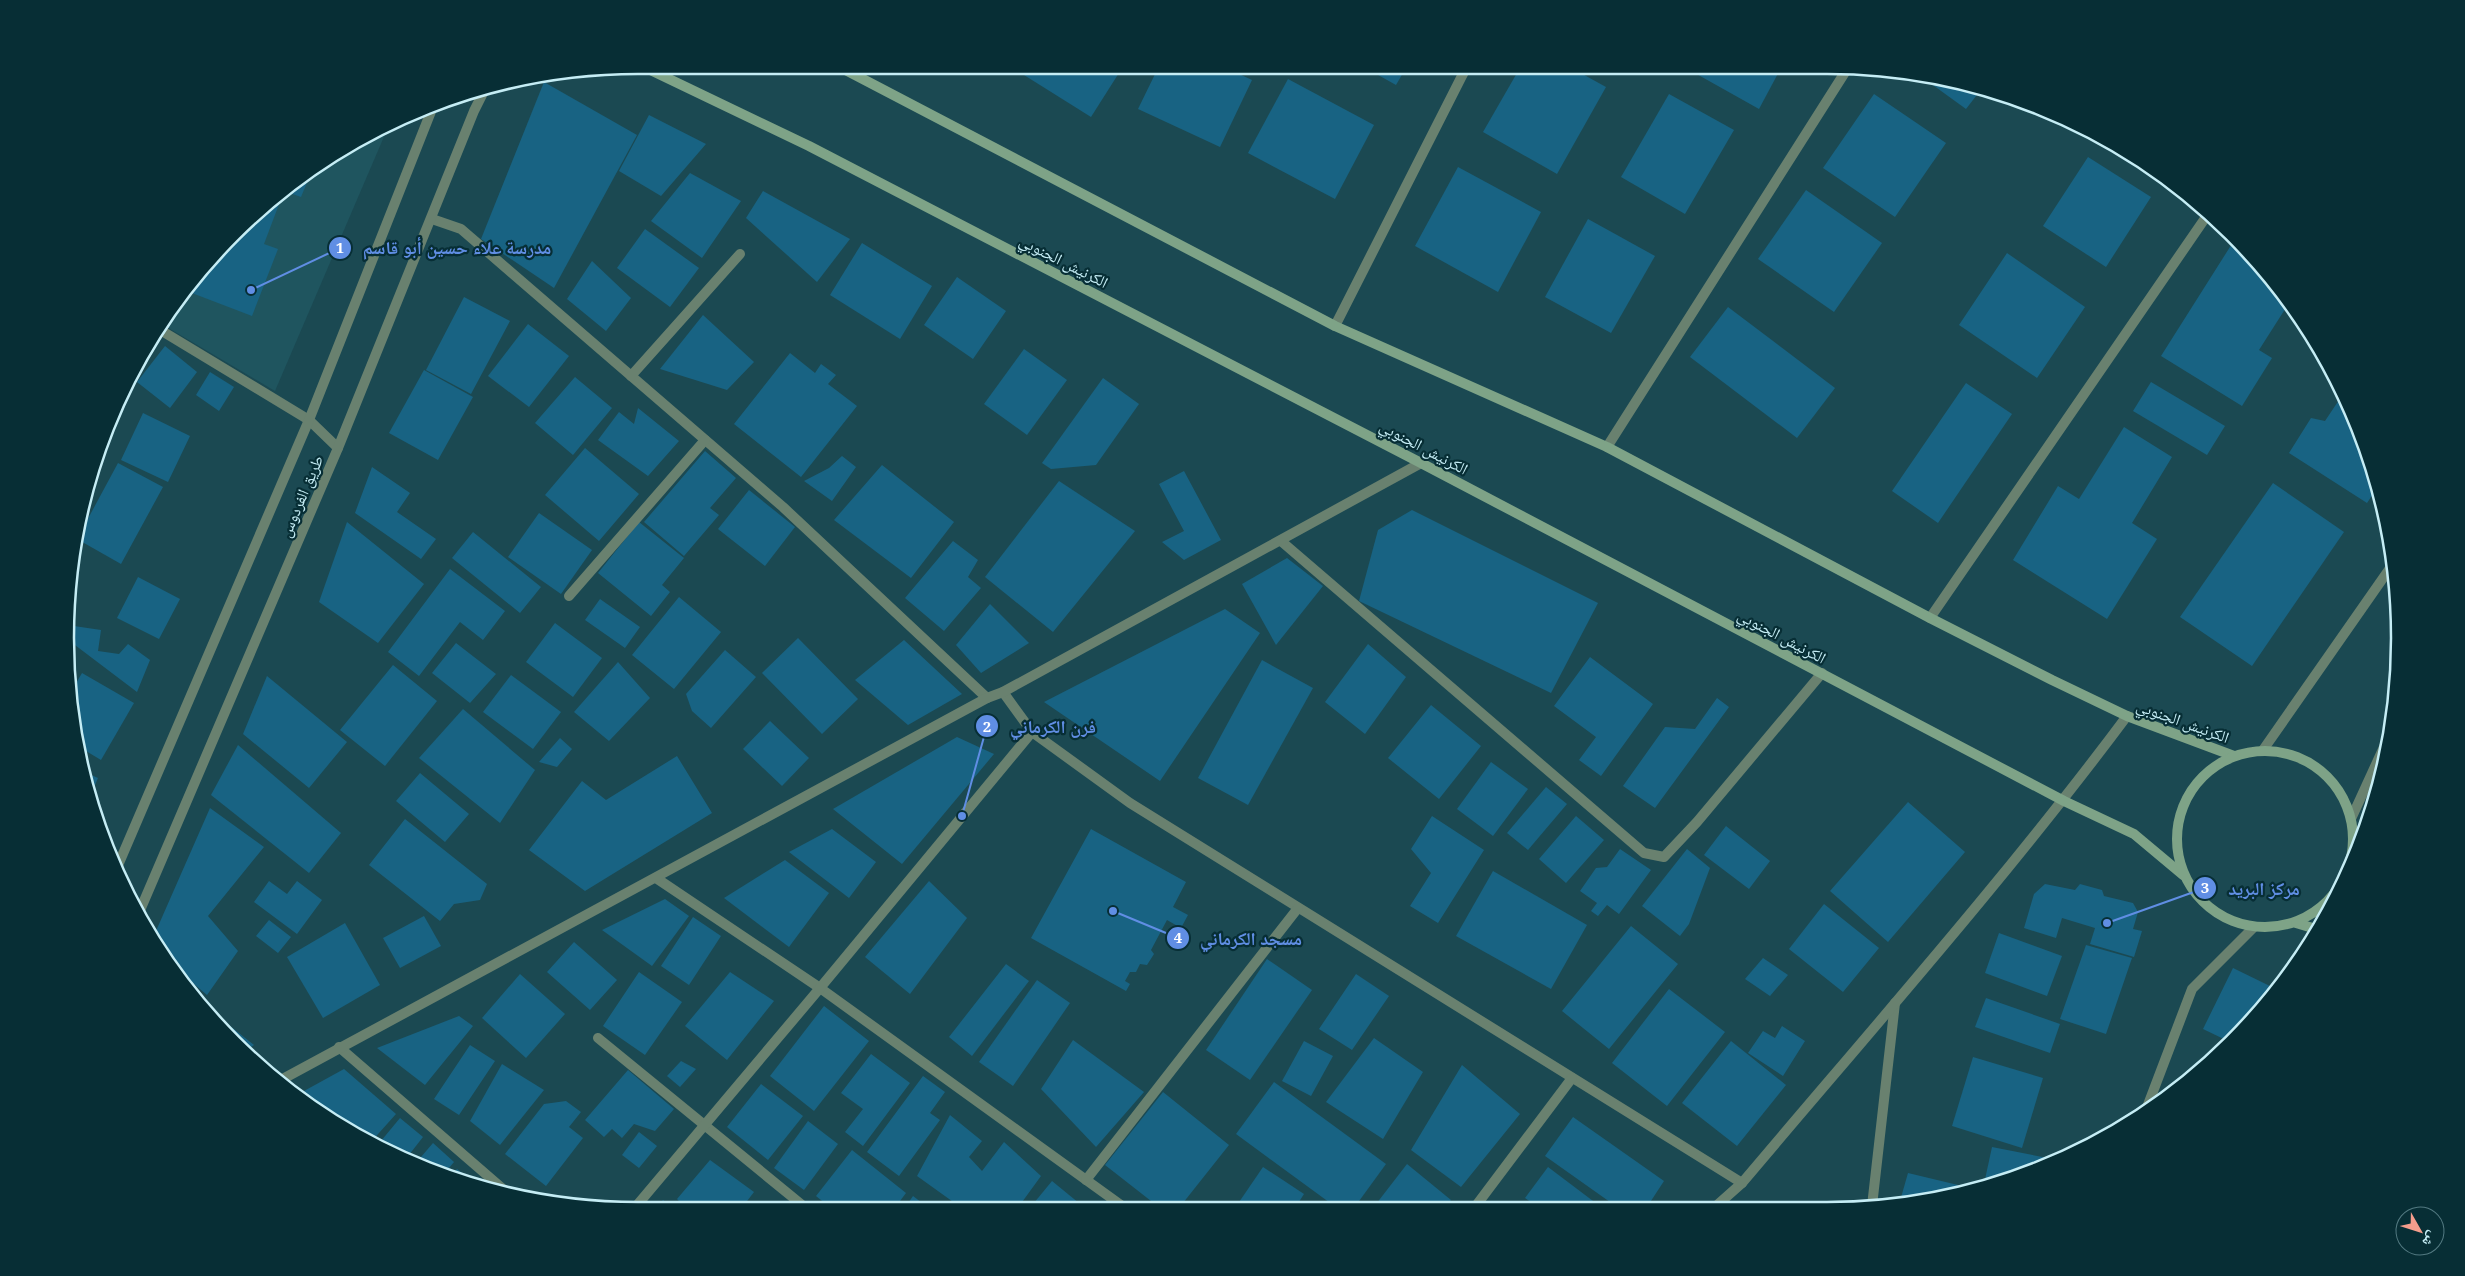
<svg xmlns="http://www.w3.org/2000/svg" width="2465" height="1276" font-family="'Noto Serif','Noto Naskh Arabic',serif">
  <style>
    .built { fill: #1f555f }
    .building { fill: #186383 }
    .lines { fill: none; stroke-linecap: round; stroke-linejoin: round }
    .minor { stroke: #69816f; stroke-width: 10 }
    .tertiary { stroke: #69816f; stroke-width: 10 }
    .secondary { stroke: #7ea387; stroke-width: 10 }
    .labels { text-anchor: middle; stroke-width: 4.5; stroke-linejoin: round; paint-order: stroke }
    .street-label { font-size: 16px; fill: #c5edf5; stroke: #072e35 }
    .rim { fill: none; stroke: #c5edf5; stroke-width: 2.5 }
    .leader { fill: none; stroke: #608ee4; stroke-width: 2 }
    .callout-dot { fill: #608ee4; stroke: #072e35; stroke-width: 2 }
    .mark-label { font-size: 15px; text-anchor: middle; font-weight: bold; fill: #fff }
    .callout-label { font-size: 18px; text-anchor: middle; font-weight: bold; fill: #608ee4; stroke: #072e35; stroke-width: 4.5; stroke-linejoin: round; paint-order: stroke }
  </style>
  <rect width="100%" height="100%" fill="#1b4952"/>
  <polygon class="built" points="389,125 275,391 160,323 207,260 289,184 352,142"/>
  <g class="building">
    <polygon points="1008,65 1124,65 1091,117"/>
    <polygon points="1159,66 1222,66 1252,80 1220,147 1138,109"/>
    <polygon points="1362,66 1407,66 1396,85"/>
    <polygon points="1521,66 1568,66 1606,87 1557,174 1483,132"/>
    <polygon points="1696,66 1782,66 1759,109 1693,72"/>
    <polygon points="1919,75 1975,84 1983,87 1966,109"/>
    <polygon points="1288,79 1374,125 1335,199 1248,153"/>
    <polygon points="544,82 637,135 554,288 481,239"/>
    <polygon points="1669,94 1734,130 1685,214 1621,177"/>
    <polygon points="1874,94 1946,143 1895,217 1823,168"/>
    <polygon points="649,115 706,144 661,196 619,171"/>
    <polygon points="2088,157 2151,197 2106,267 2043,226"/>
    <polygon points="1458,167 1541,212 1498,292 1415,246"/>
    <polygon points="313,168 301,197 284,191 264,244 278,249 252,316 184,290 207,260 289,184"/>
    <polygon points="690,173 741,201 702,258 651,221"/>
    <polygon points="1806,190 1882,243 1834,312 1758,259"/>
    <polygon points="763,191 850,239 817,282 746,218"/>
    <polygon points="1588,219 1655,256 1611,333 1545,297"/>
    <polygon points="645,229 699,268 670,307 617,268"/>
    <polygon points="2235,239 2258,260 2289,303 2259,350 2272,358 2242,406 2161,356"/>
    <polygon points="862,243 932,286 900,339 830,295"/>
    <polygon points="2007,253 2085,307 2037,378 1959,325"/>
    <polygon points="592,261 631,298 606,331 567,299"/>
    <polygon points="957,277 1006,311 973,359 924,325"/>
    <polygon points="464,297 510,321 471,394 426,370"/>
    <polygon points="1728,307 1835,388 1797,438 1690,357"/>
    <polygon points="703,315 754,362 727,390 660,369"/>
    <polygon points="528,324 569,356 529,407 488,376"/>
    <polygon points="165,346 197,372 170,408 137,382"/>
    <polygon points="1024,349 1067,380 1027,435 984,404"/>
    <polygon points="790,353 815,373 821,364 836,375 828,384 857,406 801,477 734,424"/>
    <polygon points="424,370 473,397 438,460 389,433"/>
    <polygon points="210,372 234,387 219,411 196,395"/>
    <polygon points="575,377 612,408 573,455 535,423"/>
    <polygon points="1103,378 1139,404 1096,465 1051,469 1042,463"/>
    <polygon points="2151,382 2225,426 2207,455 2133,411"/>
    <polygon points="1966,383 2012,414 1938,523 1892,491"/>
    <polygon points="2343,394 2369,454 2377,488 2367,503 2289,453 2311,418 2325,421"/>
    <polygon points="638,408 679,441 648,476 598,440 619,412 634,424"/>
    <polygon points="143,413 190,436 168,482 121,460"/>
    <polygon points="2124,427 2172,457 2132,523 2157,539 2107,619 2013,560 2058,486 2079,499"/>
    <polygon points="585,448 639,494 599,541 545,495"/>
    <polygon points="705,451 736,478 710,508 719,515 684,556 644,522"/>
    <polygon points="842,456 856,467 832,501 804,481 829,468"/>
    <polygon points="118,463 163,487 121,564 77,539"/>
    <polygon points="882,465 954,522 911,578 834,520"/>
    <polygon points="372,467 410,493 397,512 436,539 421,559 355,513"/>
    <polygon points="1184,471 1221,540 1184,560 1162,542 1184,531 1159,484"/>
    <polygon points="1059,481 1135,531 1053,632 985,577"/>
    <polygon points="2273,483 2344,532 2252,666 2180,617"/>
    <polygon points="749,490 795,527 765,566 718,529"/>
    <polygon points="1412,510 1598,603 1551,693 1359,601 1378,530"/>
    <polygon points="539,513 592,550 561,594 508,557"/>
    <polygon points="347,522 424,584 378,643 319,602"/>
    <polygon points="639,522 684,558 662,585 670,592 651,616 598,573"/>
    <polygon points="473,532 541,587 520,613 452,558"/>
    <polygon points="953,541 978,560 968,577 981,588 944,631 905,598"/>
    <polygon points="1287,558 1323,586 1276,645 1242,584"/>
    <polygon points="450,569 505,611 483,640 460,622 419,676 388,652"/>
    <polygon points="138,577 180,599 159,639 117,618"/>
    <polygon points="679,597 721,632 674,689 632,655"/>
    <polygon points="600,599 640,627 625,648 585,620"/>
    <polygon points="990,604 1029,643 981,673 956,645"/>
    <polygon points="1225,609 1260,633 1160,781 1044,702"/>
    <polygon points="555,623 602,658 573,697 526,662"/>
    <polygon points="74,626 101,630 98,651 119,654 128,644 150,660 137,692 67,639 67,631"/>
    <polygon points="798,638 858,699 822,734 762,673"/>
    <polygon points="904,640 962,694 908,725 855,680"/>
    <polygon points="456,643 496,674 470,703 432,673"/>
    <polygon points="1368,644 1406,677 1365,734 1325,702"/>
    <polygon points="725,650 756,677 711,728 692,711 686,694"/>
    <polygon points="1590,657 1653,704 1601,776 1579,760 1596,737 1554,706"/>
    <polygon points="1262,660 1313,688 1248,805 1198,778"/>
    <polygon points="618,662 650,698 609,741 574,712"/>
    <polygon points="393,665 437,701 385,766 340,730"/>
    <polygon points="82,673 134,703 101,760 76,745 70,713 69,695"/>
    <polygon points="511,675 561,712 533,749 483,712"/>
    <polygon points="267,676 347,742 309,788 243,734"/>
    <polygon points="1717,698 1729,707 1655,808 1623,786 1665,727 1695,729"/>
    <polygon points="1431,705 1481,746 1439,799 1388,758"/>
    <polygon points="463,709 535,770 500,823 419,758"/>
    <polygon points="770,721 809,758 782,786 743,749"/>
    <polygon points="957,737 994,754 902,864 833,809"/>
    <polygon points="560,738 572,749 557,767 539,762"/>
    <polygon points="238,745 341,833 309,873 211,795"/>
    <polygon points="677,756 712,813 585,891 529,850 582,781 606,800"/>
    <polygon points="1491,762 1528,789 1493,836 1457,809"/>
    <polygon points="82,771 98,778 89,799 85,787"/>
    <polygon points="420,773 469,814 445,842 396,801"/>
    <polygon points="1546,787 1567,804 1528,850 1507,833"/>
    <polygon points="1908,802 1965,852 1888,942 1830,891"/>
    <polygon points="210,808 264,847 208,916 238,951 207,995 163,958 152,940"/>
    <polygon points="1432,816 1484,850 1438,923 1410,906 1431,873 1411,849"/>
    <polygon points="1576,816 1604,840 1566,883 1539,859"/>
    <polygon points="405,819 487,884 480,900 454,904 440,921 369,865"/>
    <polygon points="1726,826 1770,861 1749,889 1704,855"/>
    <polygon points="832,829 876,862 849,898 789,852"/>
    <polygon points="1091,829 1186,882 1173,907 1188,915 1181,928 1167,920 1151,950 1154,954 1147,965 1140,964 1136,972 1130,972 1125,981 1130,984 1126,991 1031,938"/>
    <polygon points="1620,849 1651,870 1619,914 1607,905 1598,916 1591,911 1597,903 1580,891 1596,868 1607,867"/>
    <polygon points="1687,849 1710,868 1689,924 1680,936 1642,906"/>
    <polygon points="785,860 829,893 789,947 724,898"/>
    <polygon points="1493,871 1587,925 1551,989 1456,936"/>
    <polygon points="269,881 287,894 297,881 322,900 297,934 254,902"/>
    <polygon points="929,881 967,918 910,994 865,957"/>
    <polygon points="2045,884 2075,890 2080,884 2102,890 2104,896 2133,903 2138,912 2133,929 2142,931 2134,957 2090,944 2095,928 2062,918 2056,938 2024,928 2034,894"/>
    <polygon points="665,899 689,916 652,966 602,930"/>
    <polygon points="1824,904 1879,948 1843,992 1789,949"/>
    <polygon points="424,916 441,946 400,968 383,938"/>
    <polygon points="693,917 721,936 689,985 661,966"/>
    <polygon points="269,920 291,937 278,953 256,936"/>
    <polygon points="345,923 380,985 323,1018 287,957"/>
    <polygon points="1631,926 1678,964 1609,1049 1562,1011"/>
    <polygon points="1999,933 2062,956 2047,996 1985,973"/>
    <polygon points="574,942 617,980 590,1010 547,972"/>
    <polygon points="2086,945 2132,958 2106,1034 2060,1019"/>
    <polygon points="1763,958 1788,975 1770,996 1745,979"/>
    <polygon points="1267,959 1312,990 1250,1080 1206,1050"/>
    <polygon points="1006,964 1029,981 972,1056 949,1037"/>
    <polygon points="2233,968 2274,988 2258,1016 2230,1042 2203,1029"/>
    <polygon points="639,972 682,1002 645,1055 603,1026"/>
    <polygon points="730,972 774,1001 727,1060 685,1026"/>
    <polygon points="520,974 565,1014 526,1058 482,1018"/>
    <polygon points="1356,974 1389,996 1352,1050 1319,1029"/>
    <polygon points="1037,980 1070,1003 1013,1086 979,1062"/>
    <polygon points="1669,989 1725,1032 1667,1106 1612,1063"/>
    <polygon points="1986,998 2060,1024 2050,1053 1975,1027"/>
    <polygon points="201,1003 254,1045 244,1052 233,1043"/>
    <polygon points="824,1006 869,1041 814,1111 770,1076"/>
    <polygon points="459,1016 473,1026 425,1085 377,1048"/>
    <polygon points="1782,1026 1805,1041 1783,1076 1748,1053 1763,1031 1775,1038"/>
    <polygon points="1374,1038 1423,1072 1383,1139 1326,1102"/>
    <polygon points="1073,1040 1144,1092 1096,1147 1041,1089"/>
    <polygon points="1304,1041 1333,1056 1311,1096 1282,1081"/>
    <polygon points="1731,1041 1786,1085 1737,1146 1682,1103"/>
    <polygon points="470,1045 495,1061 459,1115 434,1099"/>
    <polygon points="871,1054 910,1083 863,1146 845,1132 863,1109 841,1093"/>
    <polygon points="1973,1057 2043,1078 2022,1148 1952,1126"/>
    <polygon points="681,1061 696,1069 680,1087 667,1076"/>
    <polygon points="502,1064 544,1090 500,1145 470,1121"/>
    <polygon points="1462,1065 1520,1114 1461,1187 1411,1150"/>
    <polygon points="344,1069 396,1114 370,1143 333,1122 304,1091"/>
    <polygon points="628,1070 674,1109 655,1131 634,1124 622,1138 612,1129 604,1137 585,1120"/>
    <polygon points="923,1076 945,1092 930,1113 940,1120 899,1176 867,1152"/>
    <polygon points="1274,1082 1386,1164 1354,1208 1337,1208 1236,1134"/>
    <polygon points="761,1084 803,1116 768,1160 727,1127"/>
    <polygon points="1163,1092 1229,1145 1179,1208 1160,1208 1105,1165"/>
    <polygon points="566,1101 581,1112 569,1127 583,1138 546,1186 505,1154 544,1104"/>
    <polygon points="950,1115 982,1141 969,1157 982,1171 1004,1142 1041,1176 1017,1209 963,1209 917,1176"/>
    <polygon points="1573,1117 1664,1181 1647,1207 1617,1207 1545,1156"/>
    <polygon points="400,1118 423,1137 405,1160 376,1147"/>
    <polygon points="808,1121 838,1144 804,1190 774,1168"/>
    <polygon points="639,1132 657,1146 639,1168 622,1155"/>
    <polygon points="433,1143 454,1162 444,1174 415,1164"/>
    <polygon points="1992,1147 2058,1160 2046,1167 1984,1184"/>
    <polygon points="852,1150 906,1193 894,1209 832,1209 816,1196"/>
    <polygon points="710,1160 754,1192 741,1209 687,1210 677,1199"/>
    <polygon points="1407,1164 1451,1200 1445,1207 1373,1208"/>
    <polygon points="1263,1167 1304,1194 1295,1208 1235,1208"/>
    <polygon points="1548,1167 1601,1207 1538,1207 1525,1198"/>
    <polygon points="457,1169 481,1188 451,1177"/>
    <polygon points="1908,1173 1958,1185 1956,1192 1910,1204 1900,1201"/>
    <polygon points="1052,1181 1085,1208 1029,1209"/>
    <polygon points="913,1196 930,1209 904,1209"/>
    <polygon points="663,1200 675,1210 655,1210"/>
  </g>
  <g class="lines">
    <g class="minor">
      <polyline points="432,219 461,229 783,507 987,698"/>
      <polyline points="1335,326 1467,66"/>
      <polyline points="157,328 309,420 338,448"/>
      <polyline points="631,376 740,254"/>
      <polyline points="107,423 115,407"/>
      <polyline points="1607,447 1849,66"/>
      <polyline points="1281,541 1644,853 1664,857 1697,822 1822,673"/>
      <polyline points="569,596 705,440"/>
      <polyline points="1930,618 2208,214"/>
      <polyline points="1003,692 1032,732 1130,803 1742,1183"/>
      <polyline points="656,878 820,988 1125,1208"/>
      <polyline points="598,1038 807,1209"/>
      <polyline points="339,1047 510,1195"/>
      <polyline points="279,1081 987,698 1003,692 1421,463"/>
      <polyline points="2146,1110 2192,989 2253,928"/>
      <polyline points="1086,1180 1298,908"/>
      <polyline points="1872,1206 1895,1003"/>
      <polyline points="1475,1207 1572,1078"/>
      <path d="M1715,1207l27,-24c130,-154 264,-305 385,-467"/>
      <polyline points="633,1210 820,988 1032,732"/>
    </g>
    <g class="tertiary">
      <polyline points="2263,750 2395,561"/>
      <polyline points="2351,819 2389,736"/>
      <polyline points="116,870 309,420 434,104"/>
      <polyline points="138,915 338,448 474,111 486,87"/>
    </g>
    <g class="secondary">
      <polyline points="640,65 809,146 1421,463 2064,801 2134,834 2183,875"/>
      <polyline points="836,65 1335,326 1607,447 1930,618 2052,680 2127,716 2234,756"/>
      <circle cx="2265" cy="839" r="88"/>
      <polyline points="2296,923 2316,929"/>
    </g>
  </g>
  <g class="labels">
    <g class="street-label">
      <text transform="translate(1064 261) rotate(27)" y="6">الكرنيش الجنوبي</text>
      <text transform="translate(1424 447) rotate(28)" y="6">الكرنيش الجنوبي</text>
      <text transform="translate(301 496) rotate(-67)" y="6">طريق الفردوس</text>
      <text transform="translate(1782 636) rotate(28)" y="6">الكرنيش الجنوبي</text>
      <text transform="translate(2183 721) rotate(20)" y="6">الكرنيش الجنوبي</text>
    </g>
  </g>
  <path d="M0 0H2465V1276H0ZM638 74H1827A564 564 0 0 1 2391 638V638A564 564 0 0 1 1827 1202H638A564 564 0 0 1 74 638V638A564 564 0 0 1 638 74Z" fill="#072e35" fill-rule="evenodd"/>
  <path class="rim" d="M638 74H1827A564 564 0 0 1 2391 638V638A564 564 0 0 1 1827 1202H638A564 564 0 0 1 74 638V638A564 564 0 0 1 638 74Z"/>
  <path class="leader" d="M251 290L340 248M962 816L987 726M2107 923L2205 888M1113 911L1178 938"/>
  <g class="callout-dot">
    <circle cx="251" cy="290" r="5"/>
    <circle cx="962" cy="816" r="5"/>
    <circle cx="2107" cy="923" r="5"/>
    <circle cx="1113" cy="911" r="5"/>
    <circle cx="340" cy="248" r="12"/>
    <circle cx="987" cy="726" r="12"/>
    <circle cx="2205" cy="888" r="12"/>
    <circle cx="1178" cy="938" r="12"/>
  </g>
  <g class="mark-label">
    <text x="340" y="253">1</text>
    <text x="987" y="732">2</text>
    <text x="2205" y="893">3</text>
    <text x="1178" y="943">4</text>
  </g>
  <g class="callout-label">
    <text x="457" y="254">مدرسة علاء حسين أبو قاسم</text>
    <text x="1053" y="733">فرن الكرماني</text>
    <text x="2264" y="895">مركز البريد</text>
    <text x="1251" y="945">مسجد الكرماني</text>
  </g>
  <g transform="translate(2420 1231) rotate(129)"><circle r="24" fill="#072e35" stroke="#537a82"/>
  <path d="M0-4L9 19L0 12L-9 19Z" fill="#f49d8c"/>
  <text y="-8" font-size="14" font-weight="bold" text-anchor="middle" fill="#c5edf5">ش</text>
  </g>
</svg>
